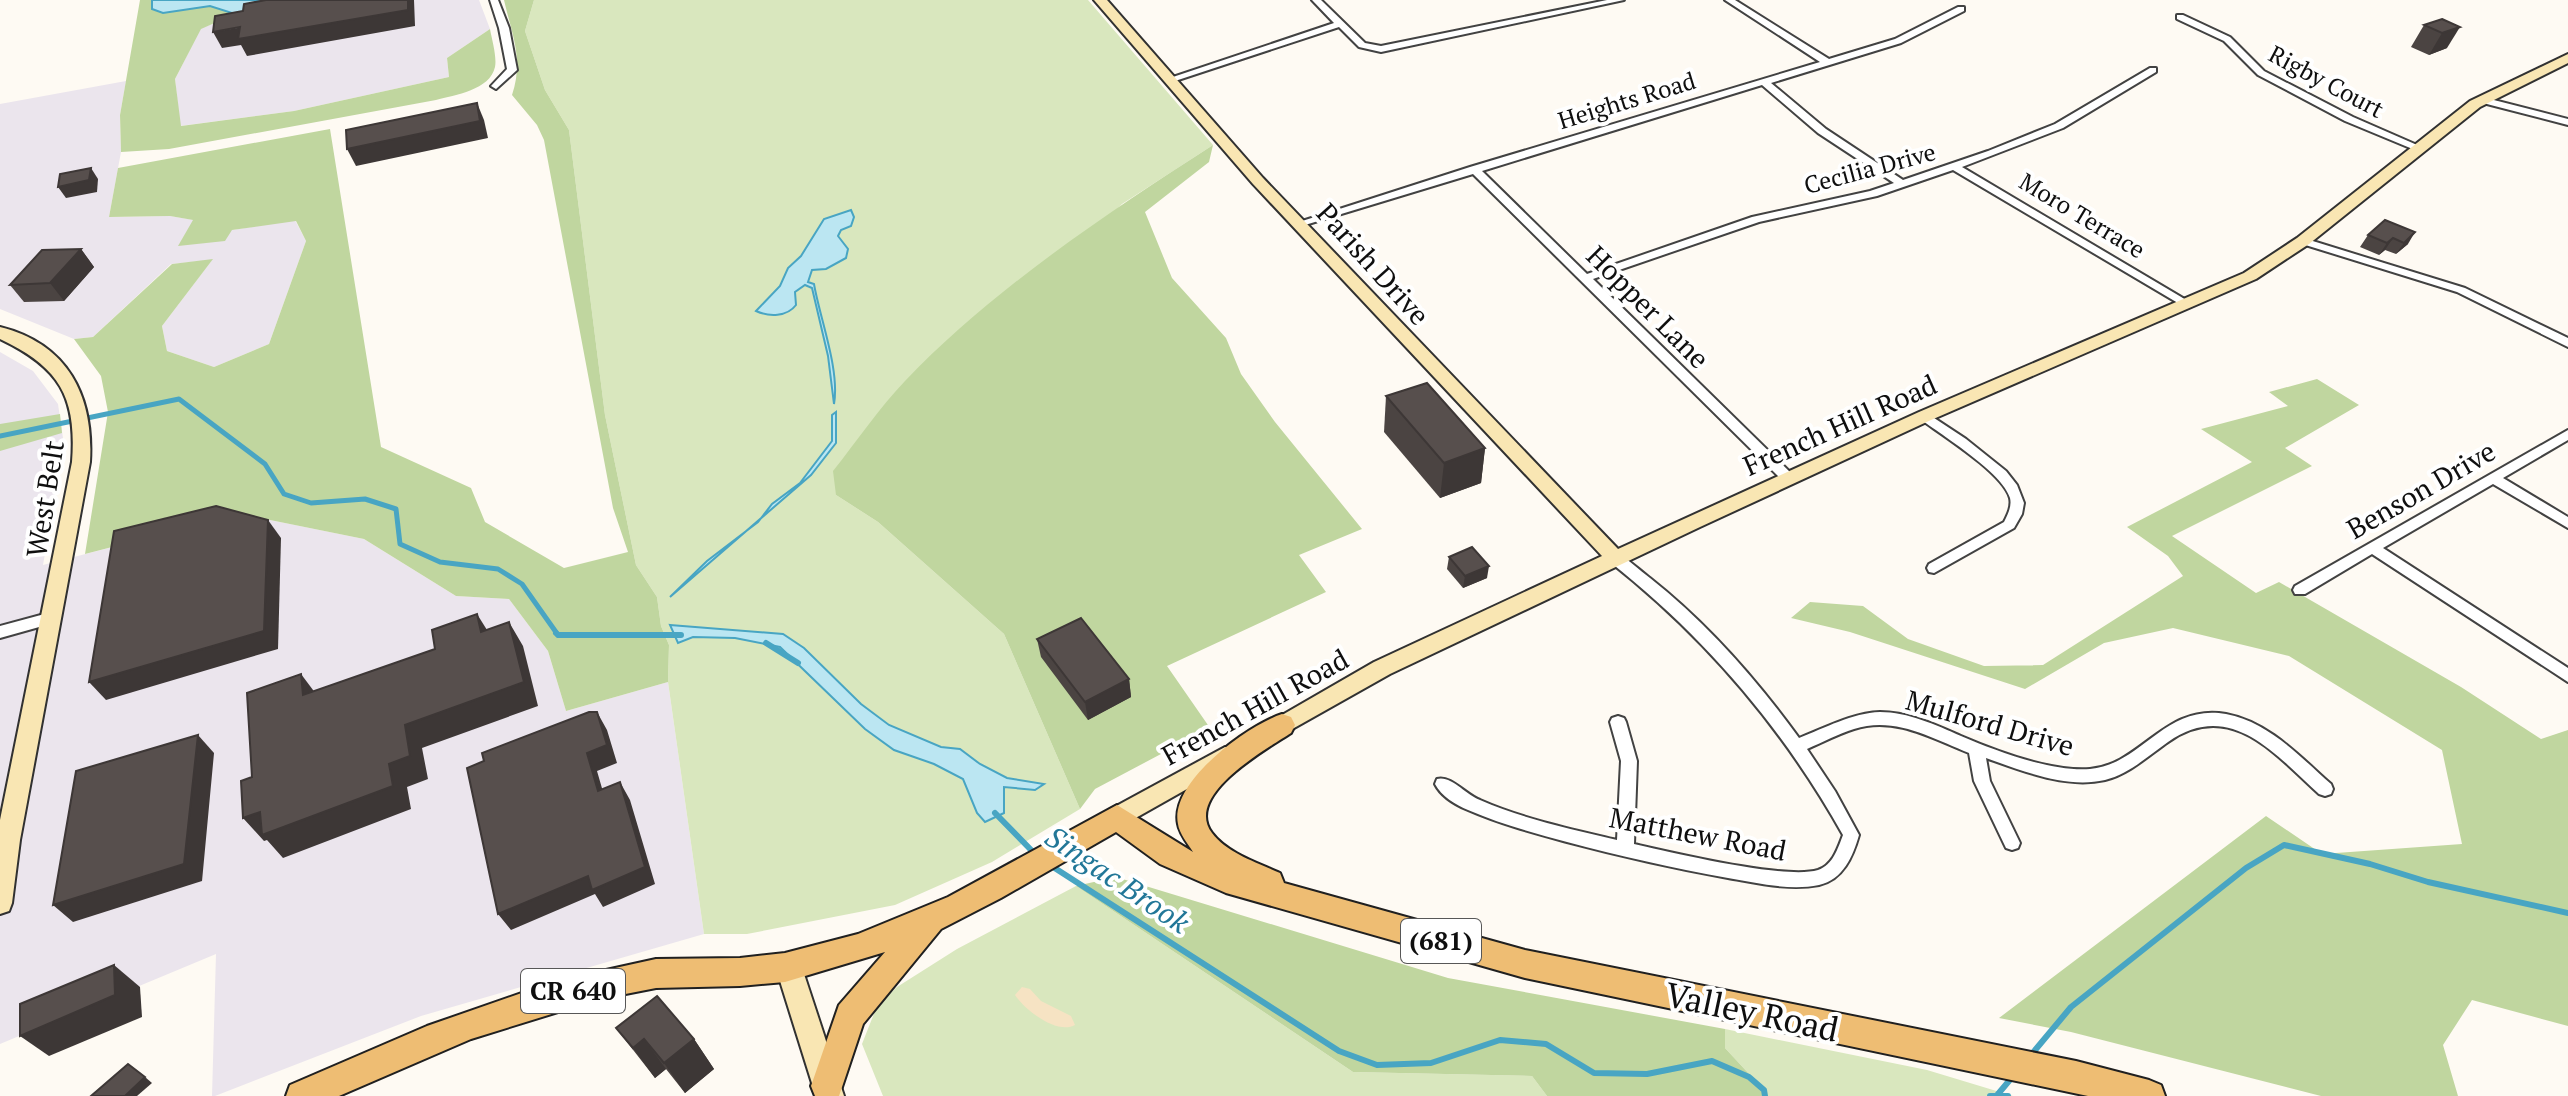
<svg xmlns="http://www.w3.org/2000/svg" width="2568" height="1096" font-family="'PT Serif',serif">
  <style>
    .industrial { fill: #ebe5ed }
    .green { fill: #d9e7be }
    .forest { fill: #c0d69f }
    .sand { fill: #f6e3c3 }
    .water { fill: #bbe6f2; stroke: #48a5c3; stroke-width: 2 }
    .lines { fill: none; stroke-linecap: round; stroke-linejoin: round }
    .stream-far1 { stroke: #48a5c3; stroke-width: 5 }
    .stream { stroke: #48a5c3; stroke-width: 6 }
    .street-casing { stroke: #424242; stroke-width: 4 }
    .secondary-casing { stroke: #313131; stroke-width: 4 }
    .primary-casing { stroke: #202020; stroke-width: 4 }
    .street { fill: #fff; fill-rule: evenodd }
    .secondary { fill: #f9e6b3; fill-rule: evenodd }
    .primary { fill: #eebd73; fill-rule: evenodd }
    .wall { fill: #4b4442 }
    .shaded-wall { fill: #3d3736 }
    .building { fill: #574f4d; stroke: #3d3736; stroke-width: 2 }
    .labels { text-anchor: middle; stroke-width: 8; stroke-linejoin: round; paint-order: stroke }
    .far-street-label { font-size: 24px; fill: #0f0f0f; stroke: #fff }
    .shield { fill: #fff; stroke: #575757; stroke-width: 2 }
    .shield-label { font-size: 26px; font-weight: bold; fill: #0f0f0f }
    .street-label { font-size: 28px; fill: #0f0f0f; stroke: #fff }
    .water-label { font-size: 30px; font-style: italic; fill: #227798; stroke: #fff }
    .near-street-label { font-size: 34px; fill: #0f0f0f; stroke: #fff }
  </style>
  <rect width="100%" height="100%" fill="#fefaf3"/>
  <g class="industrial">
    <polygon points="281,0 479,0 490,29 447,58 449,77 294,111 180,126 175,79 201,28"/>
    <polygon points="126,81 120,115 121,152 109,217 170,216 194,220 179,245 232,230 295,220 306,241 269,344 214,367 167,351 162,326 212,260 171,264 93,337 74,339 0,309 0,104"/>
    <polygon points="0,352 33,371 58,404 64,445 43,565 240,514 364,539 456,596 509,599 548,651 566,711 668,682 704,934 421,1016 215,1096 212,1096 216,954 0,1044"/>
  </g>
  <g class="green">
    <polygon points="534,0 1088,0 1213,145 1122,204 836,495 878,522 1004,634 1080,809 992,862 895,905 747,934 704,934 668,682 669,645 661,626 657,597 636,565 605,415 569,130 545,90 525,31"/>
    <polygon points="1076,886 1353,1072 1532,1076 1547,1096 883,1096 862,1044 877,1006 897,987 957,949"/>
    <polygon points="1725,1029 1927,1070 2013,1096 1765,1096 1764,1090 1725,1048"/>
  </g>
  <g class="forest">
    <path d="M140,0h12v9l11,4 48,-7 24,8 -34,15 -26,50 6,47 113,-15 155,-34 -2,-19 43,-29c2,11 7,28 5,38 -5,23 -40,28 -59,33l-267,49 -48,3 -1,-37z"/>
    <path d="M504,0h30l-9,31 20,59 24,40 36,285 31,150 21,32 4,29 8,19 -1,37 -102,29 -18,-60 -39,-52 -53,-3 -92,-57 -124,-25 -155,40 23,-142 -7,-36 -27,-37 19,-2 79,-73 41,-5 -51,67 5,25 47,16 55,-23 37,-103 -10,-20 -64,9 -7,11 -47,5 15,-26 -23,-4 -61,1 9,-49 212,-39 51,318 90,41 14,34 79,46 64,-16 -15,-44 -69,-368 -7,-15 -25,-30c12,-36 0,-60 -8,-95z"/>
    <path d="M1213,145l-4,17 -64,50 27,66 54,60 15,36 34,48 87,107 -63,26 27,37 -159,74 43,62 -115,61 -15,20 -76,-175 -126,-112 -42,-27 -3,-24c24,-30 46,-63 72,-90 88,-92 201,-167 308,-236z"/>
    <polygon points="2317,379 2359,405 2285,448 2312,466 2172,536 2256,593 2279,582 2461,687 2541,739 2568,730 2568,1026 2472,1000 2443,1045 2458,1096 2321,1096 2071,1032 1999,1018 2266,816 2322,854 2462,844 2442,750 2289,656 2173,628 2104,643 2025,689 1850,632 1791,618 1810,602 1863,606 1908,639 1984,666 2043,665 2183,576 2168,556 2127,527 2252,462 2201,429 2288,406 2269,392"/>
    <polygon points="60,414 62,433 0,451 0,424"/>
    <polygon points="1116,877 1448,978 1725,1029 1725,1048 1764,1090 1765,1096 1547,1096 1532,1076 1353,1072 1076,886"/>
  </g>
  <path class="sand" d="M1022,987l8,2 11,12 30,15 4,9c-18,10 -50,-15 -60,-30z"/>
  <g class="water">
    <polygon points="152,0 281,0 235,14 210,6 163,13 152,9"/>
    <path d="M851,210l3,7 -3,9 -10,4 -3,6 10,13 -2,9 -20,11 -14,1 -4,12 6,2c6,35 26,86 20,120l-6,-48 -16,-68 -7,-3 -10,7 1,13c-9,12 -27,12 -40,6l24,-25 8,-18 13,-12 23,-37z"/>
    <polygon points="836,412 836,443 811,475 670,597 707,561 758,522 772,504 800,483 832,441 832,415"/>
    <polygon points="670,625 783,634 804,648 861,704 889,725 941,747 960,749 980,764 1007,778 1044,784 1035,790 1004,787 1004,813 985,822 977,813 963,779 934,764 894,750 865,729 780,647 735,638 693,637 678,643"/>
  </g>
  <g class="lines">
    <polyline class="stream-far1" points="0,436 179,399 265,464 284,494 311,503 365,499 396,509 400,544 440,562 498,569 522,584 558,635"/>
    <g class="stream">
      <polyline points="556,633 558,635 681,635"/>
      <polyline points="766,643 798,663"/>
      <polyline points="995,813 1035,854"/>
      <polyline points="1050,865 1339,1051 1377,1065 1431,1063 1500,1040 1546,1044 1594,1073 1647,1074 1712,1061 1749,1077 1764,1090 1765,1096"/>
      <polyline points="2031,1055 2071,1007 2246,868 2284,845 2370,864 2428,882 2568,913"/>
      <polyline points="1998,1094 2014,1075"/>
      <polyline points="1990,1096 2008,1096"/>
    </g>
    <defs>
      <g id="street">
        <polygon points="490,0 498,0 509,28 517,70 496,89 491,86 507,69 499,28"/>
        <polygon points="1312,0 1321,0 1365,43 1381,46 1607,0 1624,0 1381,52 1359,47 1339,27 1172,82 1164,80 1334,23"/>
        <path d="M1725,0h10l94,59 66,-20 63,-32h6v4l-63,32 -130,40 55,46 77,51 85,-29 67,-27 95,-56h6v4l-93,56 -101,39 231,137 -2,2h-8l-230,-136 -76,26 -118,26 -166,57 201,197 2,3 -2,3h-10l-311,-308 -168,51h-8l-1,-2 174,-56 350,-105zM1762,85l56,48 76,50 -24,8 -118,26 -165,57 -105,-103z"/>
        <polygon points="2177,15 2183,15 2230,37 2264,71 2353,117 2424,148 2415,150 2345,121 2258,75 2224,41 2177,19"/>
        <polygon points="2482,97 2568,119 2568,125 2479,102 2477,100"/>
        <polygon points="2303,238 2465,288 2568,338 2568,347 2457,292 2299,243 2297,241"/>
        <path d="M1925,412l41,27 40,32 11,14 7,18 -2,11 -8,14 -80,45 -5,-1 -2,-4 2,-4 75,-42c4,-8 8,-16 6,-24 -7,-25 -68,-63 -90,-79l-1,-3z"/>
        <polygon points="2568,430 2568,440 2503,478 2568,517 2568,528 2493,484 2383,548 2568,668 2568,682 2372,554 2305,594 2295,594 2293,590 2295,586"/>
        <path d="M1615,553c13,5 24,17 35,25 57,45 107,102 149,160 26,-10 53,-25 81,-26 28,0 56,13 81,24 35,15 91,36 129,33 51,-4 75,-66 136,-55 43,8 74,43 105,70l2,5 -2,5 -6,2 -6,-2c-44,-40 -89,-96 -151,-52 -20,14 -39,32 -63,38 -39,9 -82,-9 -119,-22l4,23 30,62 -2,5 -6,2 -6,-2 -32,-67 -5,-28c-38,-15 -74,-37 -115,-24 -16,5 -31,13 -47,20l28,42 24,44c-6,21 -16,45 -40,50 -29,6 -62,-2 -91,-7 -55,-10 -108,-22 -161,-36 -33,-9 -67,-18 -99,-32 -12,-5 -27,-14 -33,-26l2,-5c14,-4 29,16 43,21 43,19 91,29 137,40l4,-79 -11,-39 2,-4 6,-2 6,2 2,4 11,39 -3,83c37,8 151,36 184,26 15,-5 20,-22 25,-35 -60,-107 -137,-197 -233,-273l-2,-4z"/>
        <polygon points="52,612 57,614 59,618 57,622 0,638 0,626"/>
      </g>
      <g id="secondary">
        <polygon points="1094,0 1107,0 1263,178 1618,549 1919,412 2244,273 2297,238 2470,101 2568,54 2568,63 2480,107 2309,244 2256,279 1931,420 1700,527 1390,674 1271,741 1263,738 1260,732 1263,726 1374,662 1602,556 1253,184"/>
        <path d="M0,327c68,17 94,69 90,135l-70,378 -8,63 -3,8 -9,3v-94l72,-358c5,-66 -13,-95 -72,-123z"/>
        <polygon points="1225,747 1233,749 1236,756 1233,763 1125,824 1117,827 1109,824 1105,817 1109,810"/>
        <polygon points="789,956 798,960 802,968 844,1096 816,1096 776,968 780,960"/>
      </g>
      <path id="primary" d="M1282,714l9,3 4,8 -4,8c-24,16 -108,62 -79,100 15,20 46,30 68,40l4,10 241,67 551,111 73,19 12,5 4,11h-77l-563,-118 -299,-85 -66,-29 -44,-32 -115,66 -60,31 -78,95 -24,72h-24l-4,-10 28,-81 46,-53 -100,30 -45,4 -84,2 -56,11 -129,40 -132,57h-53l4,-11 137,-59 129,-45 100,-22 84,-1 45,-5 73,-19 90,-37 169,-92 76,47c-5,-8 -14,-19 -15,-28 -9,-42 70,-99 104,-110z"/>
    </defs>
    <use href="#street" class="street-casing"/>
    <use href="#secondary" class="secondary-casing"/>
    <use href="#primary" class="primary-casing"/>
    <use href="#street" class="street"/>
    <use href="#secondary" class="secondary"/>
    <use href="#primary" class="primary"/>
  </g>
  <g class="wall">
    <polygon points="2442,19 2447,48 2429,55 2411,47 2424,25"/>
    <polygon points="2385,220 2408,244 2396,254 2385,250 2379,255 2360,247 2368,235"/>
    <polygon points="81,249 94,267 64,301 24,302 10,285"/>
    <polygon points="1386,396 1485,448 1481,483 1440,498 1384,432"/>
    <polygon points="1449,557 1487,578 1463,588 1447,569"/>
    <polygon points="1037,639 1129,679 1131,697 1088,720 1041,657"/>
    <polygon points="616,1028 694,1039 714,1069 685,1093 666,1069 655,1078"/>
  </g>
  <g class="shaded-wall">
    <polygon points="408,0 414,0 415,26 247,56 241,45 222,48 213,32"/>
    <polygon points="2460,27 2447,48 2429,55 2442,33"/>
    <polygon points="477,103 484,120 488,138 356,166 347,149"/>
    <polygon points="91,168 98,179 97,192 66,198 58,187"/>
    <polygon points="2415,232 2408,244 2396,254 2404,243"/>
    <polygon points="2393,238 2385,250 2379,255 2387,243"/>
    <polygon points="81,249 94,267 64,301 50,283"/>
    <polygon points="1485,448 1481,483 1440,498 1444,463"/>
    <polygon points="268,520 281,538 278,649 106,700 89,682"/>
    <polygon points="1489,566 1487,578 1463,588 1465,576"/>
    <polygon points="477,614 492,638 481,632"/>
    <polygon points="509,622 523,646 538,706 422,748 428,779 407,787 411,809 283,858 267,840 264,841 243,818 389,764 405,725"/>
    <polygon points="301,674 319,698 303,695"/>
    <polygon points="1129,679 1131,697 1088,720 1085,702"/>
    <polygon points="597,712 607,730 617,763 597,771 608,809 598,791 587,753"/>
    <polygon points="198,735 214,753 202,881 73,922 53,905"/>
    <polygon points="620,782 630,800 655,884 603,907 595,894 511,930 498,914 588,876"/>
    <polygon points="114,965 140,987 142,1017 49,1056 20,1036"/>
    <polygon points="644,1039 666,1069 655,1078 633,1048"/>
    <polygon points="694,1039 714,1069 685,1093 664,1063"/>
    <polygon points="145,1077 152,1083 137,1096 125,1096"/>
  </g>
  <g class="building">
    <polygon points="266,0 408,0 408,10 238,39 240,27 213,32 215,16 243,11 244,4"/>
    <polygon points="2442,19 2460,27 2442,33 2424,25"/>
    <polygon points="477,103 480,121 347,149 346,130"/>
    <polygon points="91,168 89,180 58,187 60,174"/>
    <polygon points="2385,220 2415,232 2404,243 2393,238 2387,243 2368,235"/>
    <polygon points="81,249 50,283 10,285 42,250"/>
    <polygon points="1427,383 1485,448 1444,463 1386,396"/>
    <polygon points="216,506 268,520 264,631 89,682 114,531"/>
    <polygon points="1472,547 1489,566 1465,576 1449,557"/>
    <polygon points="477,614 481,632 509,622 524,682 405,725 410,756 389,764 393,786 262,835 260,812 243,818 241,781 252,777 247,693 301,674 303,695 435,649 432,630"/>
    <polygon points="1081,618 1129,679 1085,702 1037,639"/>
    <polygon points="589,712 597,712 607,745 587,753 598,791 620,782 645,867 592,890 588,876 498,914 467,768 484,761 482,753"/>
    <polygon points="198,735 184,864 53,905 76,771"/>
    <polygon points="114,965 115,995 20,1036 20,1004"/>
    <polygon points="657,996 694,1039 664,1063 644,1039 633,1048 616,1028"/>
    <polygon points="128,1064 145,1077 125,1096 91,1096"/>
  </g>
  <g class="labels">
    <g class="far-street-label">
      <text transform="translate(2326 82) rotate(28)" y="8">Rigby Court</text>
      <text transform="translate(1627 101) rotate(-17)" y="8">Heights Road</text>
      <text transform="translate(1870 169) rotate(-15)" y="8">Cecilia Drive</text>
      <text transform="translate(2082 216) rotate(31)" y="8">Moro Terrace</text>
    </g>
    <g class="shield">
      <rect x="1401" y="919" width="80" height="44" rx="6"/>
      <rect x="521" y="969" width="104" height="44" rx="6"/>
    </g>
    <g class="shield-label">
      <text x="1441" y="950">(681)</text>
      <text x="573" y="1000">CR 640</text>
    </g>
    <g class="street-label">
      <text transform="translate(1373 264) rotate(48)" y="10">Parish Drive</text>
      <text transform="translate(1648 307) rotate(45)" y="10">Hopper Lane</text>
      <text transform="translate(1840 425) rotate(-24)" y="10">French Hill Road</text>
      <text transform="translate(2421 490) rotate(-30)" y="10">Benson Drive</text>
      <text transform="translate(45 499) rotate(-81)" y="10">West Belt</text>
      <text transform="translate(1255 707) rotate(-29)" y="10">French Hill Road</text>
      <text transform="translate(1990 723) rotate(16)" y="10">Mulford Drive</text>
      <text transform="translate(1698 834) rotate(11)" y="10">Matthew Road</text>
    </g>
    <g class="water-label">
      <text transform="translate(1117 880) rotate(34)" y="10">Singac Brook</text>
    </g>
    <g class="near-street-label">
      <text transform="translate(1752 1012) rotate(12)" y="12">Valley Road</text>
    </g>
  </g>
</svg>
